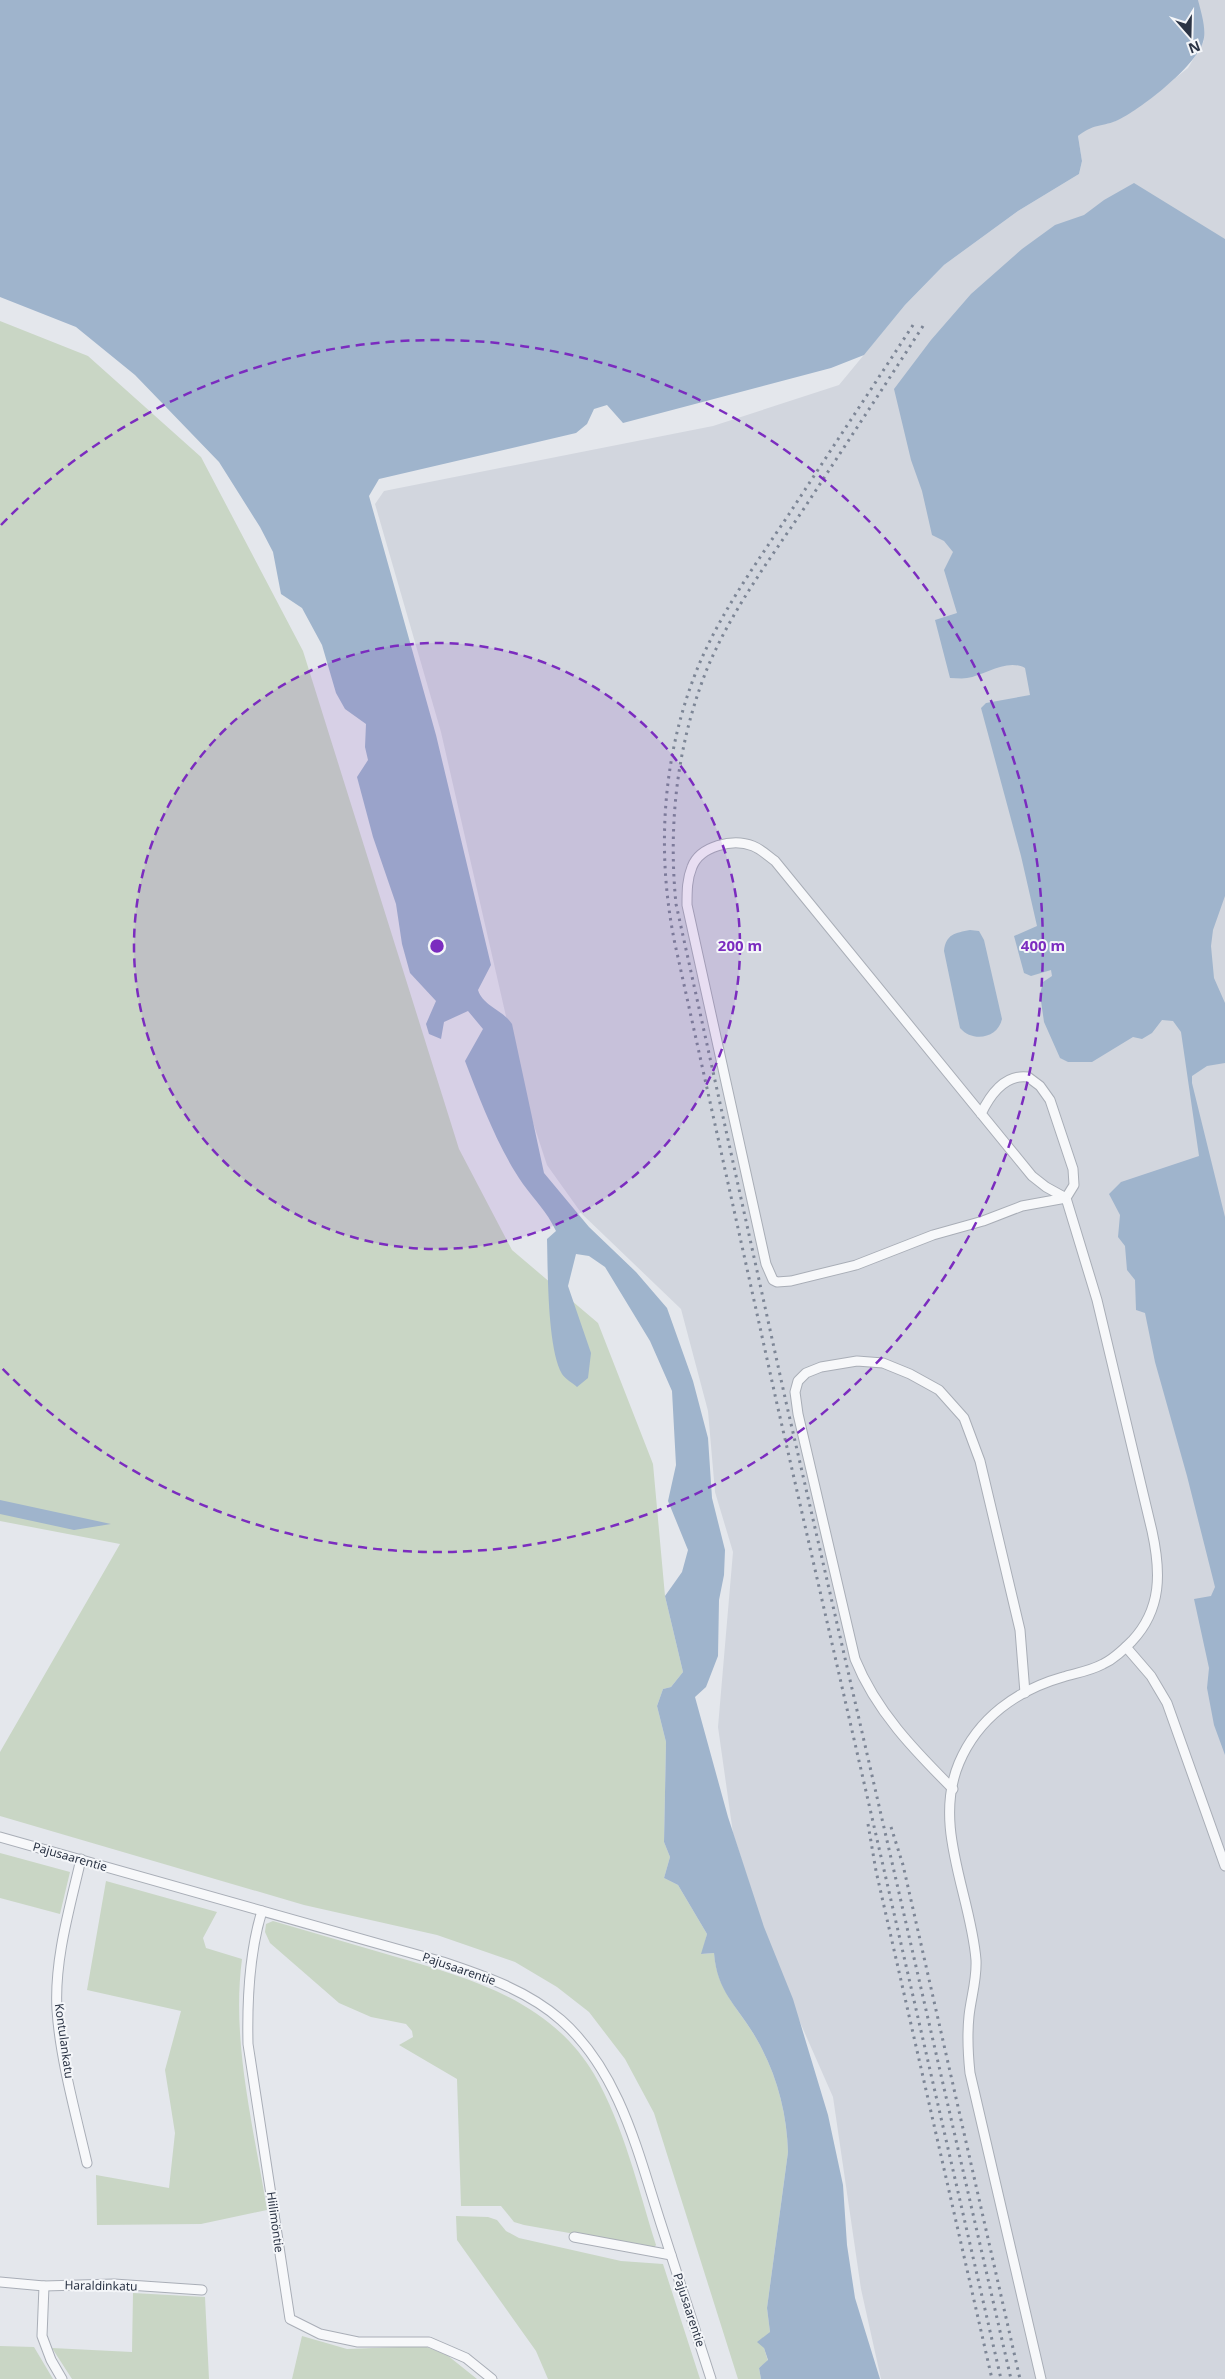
<svg xmlns="http://www.w3.org/2000/svg" width="1225" height="2379" font-family="'Noto Sans',sans-serif">
  <style>
    .built { fill: #d2d6de }
    .green { fill: #c9d6c5 }
    .water { fill: #9fb4cc }
    .lines { fill: none; stroke-linecap: round; stroke-linejoin: round }
    .minor-casing { stroke: #a9aeb7; stroke-width: 11 }
    .minor { stroke: #f7f8fa; stroke-width: 9 }
    .rail { stroke: #7d8696; stroke-width: 3; stroke-dasharray: 2.5 5; stroke-linecap: butt }
    .ring { fill: none; stroke: #7b2cbf; stroke-width: 2.5; stroke-dasharray: 9 6 }
    .labels { text-anchor: middle; stroke-width: 4; stroke-linejoin: round; paint-order: stroke }
    .street-label { font-size: 12px; fill: #2b3445; stroke: #f4f6f9 }
    .centre { fill: #7b2cbf; stroke: #f4f6f9; stroke-width: 2.5 }
    .ring-label { font-size: 15px; text-anchor: middle; font-weight: bold; fill: #7b2cbf; stroke: #f4f6f9; stroke-width: 4; stroke-linejoin: round; paint-order: stroke }
  </style>
  <rect width="100%" height="100%" fill="#e4e7ec"/>
  <polygon class="built" points="1198,0 1225,0 1225,2379 881,2379 861,2289 833,2097 777,1970 733,1833 718,1727 733,1552 715,1492 708,1411 681,1309 582,1214 547,1165 524,1095 441,732 375,504 384,491 713,426 839,385 905,305 944,265 1018,211 1079,174 1082,161 1078,136 1089,127 1116,121 1140,106 1188,68 1204,41"/>
  <g class="green">
    <path d="M0,321l88,35 113,101 102,194 156,498 53,101 86,73 55,141 12,132 18,76 -12,15 -8,2 -6,17 9,36 -2,100 6,15 -6,21 14,7 29,49 -5,20 12,-1c3,38 24,54 42,85 20,34 31,74 32,114l-21,156 3,24 -6,16 4,13 -9,7 2,11h-23l-84,-266 -29,-54 -36,-47 -32,-25 -42,-25 -78,-27 -133,-30 -304,-89v-64l120,-208 -120,-23z"/>
    <polygon points="0,1853 70,1872 60,1914 0,1898"/>
    <path d="M106,1881l111,31 -14,26 3,10 36,11c-11,83 12,169 25,251l-66,14 -104,1 -1,-50 73,13 6,-55 -10,-63 16,-59 -94,-21z"/>
    <path d="M273,1921c40,12 80,23 120,35 76,22 157,44 201,118 30,52 44,114 62,171l-2,3 -130,-23 -10,-3 -13,-16h-40l-4,-127 -58,-34 14,-8 -1,-6 -6,-7 -35,-7 -32,-14 -69,-60 -5,-11 1,-8z"/>
    <polygon points="456,2216 488,2217 497,2220 506,2231 519,2238 621,2261 663,2264 700,2379 548,2379 536,2351 457,2240"/>
    <polygon points="133,2293 205,2297 209,2379 72,2379 52,2348 132,2352"/>
    <polygon points="302,2336 347,2349 424,2346 447,2355 477,2379 292,2379"/>
    <polygon points="0,2346 34,2347 53,2379 0,2379"/>
  </g>
  <g class="water">
    <path d="M0,0h1198c3,12 9,30 5,42 -7,24 -64,69 -87,79 -16,6 -23,3 -38,15l4,25 -3,13 -61,37 -74,54 -39,40 -41,50 -33,13 -208,55 -16,-18 -13,4 -7,15 -11,9 -197,46 -10,17 67,239 55,230 -13,25c5,16 25,20 34,34l32,149 45,54 47,45 31,36 26,73 15,57 4,60 13,52 -1,25 -5,25 -1,56 -12,31 -11,10 33,120 36,110 29,72 35,116 15,70 4,60 8,53 25,81h-119l-2,-11 9,-8 -4,-12 -7,-6 13,-10 -3,-24 21,-156c-1,-40 -12,-80 -32,-114 -18,-32 -39,-45 -42,-85l-13,1 6,-20 -29,-49 -14,-7 6,-21 -6,-15 2,-100 -9,-36 6,-17 8,-2 12,-15 -18,-76 17,-24 6,-22 -20,-49 8,-36 -4,-74 -22,-50 -45,-74 -16,-11 -13,-2 -8,32 23,67 -3,25 -11,9c-4,-4 -12,-8 -15,-13 -15,-26 -14,-104 -15,-135l9,-8c-10,-21 -20,-29 -33,-47 -24,-34 -43,-84 -58,-123l18,-32 -15,-18 -24,11 -3,17 -12,-5 -3,-10 10,-23 -26,-28 -8,-29 -6,-40 -23,-67 -16,-60 11,-17 -3,-13 1,-23 -21,-15 -9,-16 -14,-48 -20,-37 -21,-14 -8,-42 -13,-25 -41,-65 -84,-87 -59,-48 -76,-30z"/>
    <path d="M1134,183l91,56v657l-12,34 -2,16 3,32 11,25v60l-18,3 -15,10v7l33,134v538l-11,-30 -7,-37 2,-20 -15,-69 17,-3 4,-9 -28,-111 -32,-114 -10,-49 -9,-3 -1,-30 -8,-10 -2,-24 -7,-9 2,-22 -11,-21 12,-12 78,-26 -18,-124 -8,-11 -11,-1 -10,13 -10,6 -9,-2 -41,25h-24l-8,-4 -16,-36 -4,-28 3,-12 9,-6 -1,-6 -20,6 -7,-3 -10,-37 23,-10 -16,-70 -40,-148 5,-5 44,-8 -5,-27c-18,-10 -40,7 -58,10 -5,1 -11,0 -17,0l-15,-58 22,-7 -13,-43 9,-18 -9,-11 -12,-6 -10,-44 -11,-31 -17,-71 37,-49 40,-46 51,-45 33,-24 29,-10 20,-15z"/>
    <path d="M970,930l9,1 5,9 18,79c-4,19 -29,24 -42,9l-16,-77c2,-17 11,-18 26,-21z"/>
    <polygon points="0,1500 111,1524 74,1530 0,1514"/>
  </g>
  <g class="lines">
    <defs>
      <g id="minor">
        <path d="M981,1114c9,-19 24,-40 47,-37l12,9 10,14 23,69 1,16 -8,13 -44,8 -39,15 -50,14 -77,30 -65,16 -14,1 -4,-2 -7,-16 -79,-359c0,-14 0,-26 5,-38 8,-21 41,-29 61,-21 8,3 15,10 22,15l257,315 14,11 20,11 31,102 55,231c9,41 10,78 -20,110 -9,9 -18,18 -29,23 -13,7 -27,9 -40,13 -46,13 -85,41 -104,86 -27,64 12,132 17,197 1,20 -5,37 -7,56 -2,19 -1,38 1,57l71,306"/>
        <polyline points="1126,1647 1151,1676 1167,1703 1225,1866"/>
        <path d="M953,1789c-39,-39 -77,-78 -98,-130l-57,-245 -3,-22 3,-11 8,-8 15,-6 36,-6 26,2 27,11 29,16 25,28 16,43 40,169 5,63"/>
        <path d="M0,1837l443,125c42,14 85,29 118,58 59,52 77,133 100,204 17,52 33,103 50,155"/>
        <path d="M81,1859c-11,48 -27,101 -24,151 3,48 19,105 30,153"/>
        <path d="M262,1911c-13,42 -15,89 -14,133l42,275 30,15 38,8h71l37,16 26,21"/>
        <polyline points="574,2237 671,2255"/>
        <polyline points="0,2282 44,2286 114,2284 202,2290"/>
        <polyline points="44,2286 42,2336 51,2360 62,2379"/>
      </g>
    </defs>
    <use href="#minor" class="minor-casing"/>
    <use href="#minor" class="minor"/>
    <g class="rail">
      <path d="M913,325c-39,60 -79,120 -118,180 -34,52 -73,104 -97,162 -36,88 -42,185 -23,277l102,460 224,975"/>
      <path d="M923,326c-39,61 -79,121 -118,181 -35,52 -74,104 -98,162 -30,75 -39,155 -31,235l110,498 225,977"/>
      <polyline points="868,1824 876,1871 992,2379"/>
      <polyline points="891,1827 903,1865 1020,2379"/>
    </g>
  </g>
  <circle cx="437" cy="946" r="303" fill="#7b2cbf" fill-opacity=".12"/>
  <g class="ring">
    <circle cx="437" cy="946" r="303"/>
    <path d="M1 525A606 606 0 1 1 1 1367"/>
  </g>
  <g class="labels">
    <g class="street-label">
      <text transform="translate(70 1857) rotate(16)" y="4">Pajusaarentie</text>
      <text transform="translate(459 1969) rotate(19)" y="4">Pajusaarentie</text>
      <text transform="translate(64 2041) rotate(82)" y="4">Kontulankatu</text>
      <text transform="translate(275 2222) rotate(82)" y="4">Hiilimöntie</text>
      <text transform="translate(101 2286) rotate(1)" y="4">Haraldinkatu</text>
      <text transform="translate(689 2310) rotate(72)" y="4">Pajusaarentie</text>
    </g>
  </g>
  <circle cx="437" cy="946" r="8" class="centre"/>
  <g class="ring-label">
    <text x="740" y="951">200 m</text>
    <text x="1043" y="951">400 m</text>
  </g>
  <g transform="translate(1190 35) rotate(160)" stroke="#f4f6f9" stroke-width="4" paint-order="stroke">
  <path d="M0-4L9 19L0 12L-9 19Z" fill="#2b3445"/>
  <text y="-8" font-size="14" font-weight="bold" text-anchor="middle" fill="#2b3445">N</text>
  </g>
</svg>
